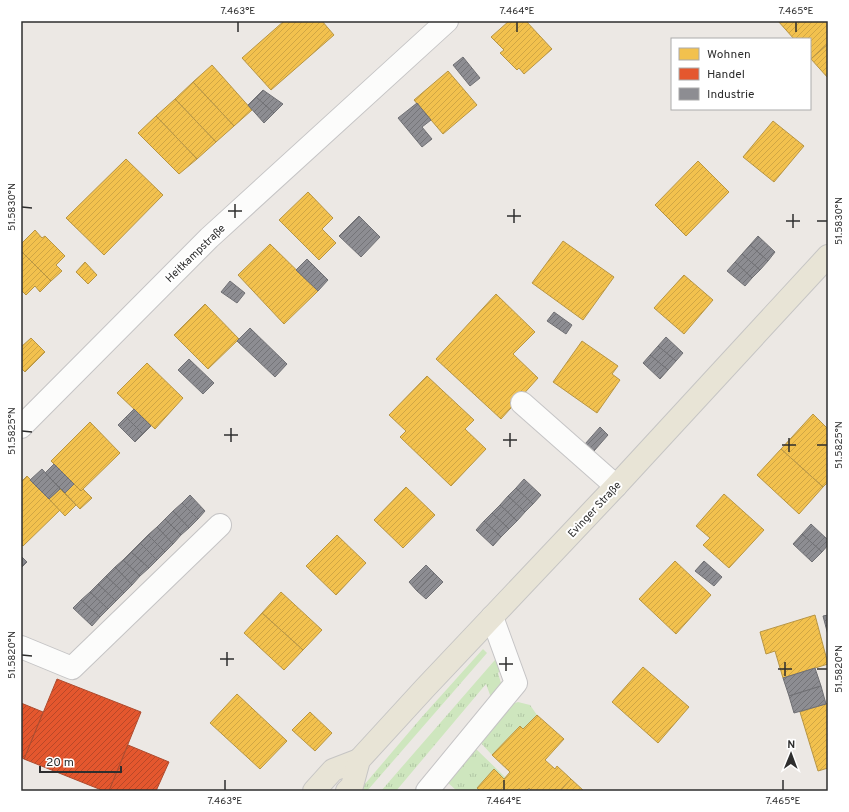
<svg xmlns="http://www.w3.org/2000/svg" width="849" height="812" font-family="Overpass,sans-serif">
  <style>
    .grass { fill: url(#grass-tufts) }
    .homes { fill: url(#homes-hatch); stroke: #b79544 }
    .shops { fill: url(#shops-hatch); stroke: #ad4b2e }
    .industry { fill: url(#industry-hatch); stroke: #707074 }
    .lines { fill: none; stroke-linecap: round; stroke-linejoin: round }
    .minor-casing { stroke: #c5c4c5; stroke-width: 24 }
    .major-casing { stroke: #c6c5c4; stroke-width: 24 }
    .minor { stroke: #fcfcfb; stroke-width: 22 }
    .major { stroke: #e8e4d6; stroke-width: 22 }
    .ticks { fill: none; stroke: #2e2e2e; stroke-width: 1.5 }
    .labels { text-anchor: middle; stroke-width: 4; stroke-linejoin: round; paint-order: stroke }
    .street-label { font-size: 11px; fill: #2e2e2e; stroke: #fff }
    .neatline { fill: none; stroke: #2e2e2e; stroke-width: 1.5 }
    .ticks-label { font-size: 10px; text-anchor: middle; fill: #2e2e2e }
  </style>
  <defs>
    <pattern id="grass-tufts" width="24" height="20" patternUnits="userSpaceOnUse"><rect width="24" height="20" fill="#cee6be"/><path d="M3 7l-1-3M5 7V3M7 7l1-3M15 17l-1-3M17 17v-4M19 17l1-3" fill="none" stroke="#b1c6a4"/></pattern>
    <pattern id="homes-hatch" width="6" height="6" patternUnits="userSpaceOnUse"><rect width="6" height="6" fill="#f2c14e"/><path d="M-1 1l2-2M0 6l6-6M5 7l2-2" fill="none" stroke="#d0a644"/></pattern>
    <pattern id="shops-hatch" width="6" height="6" patternUnits="userSpaceOnUse"><rect width="6" height="6" fill="#e4572e"/><path d="M-1 1l2-2M0 6l6-6M5 7l2-2" fill="none" stroke="#b94828"/></pattern>
    <pattern id="industry-hatch" width="6" height="6" patternUnits="userSpaceOnUse"><rect width="6" height="6" fill="#8d8d92"/><path d="M-1 1l2-2M0 6l6-6M5 7l2-2" fill="none" stroke="#747478"/></pattern>
  </defs>
  <rect width="100%" height="100%" fill="#ece8e4"/>
  <g class="grass">
    <polygon points="483,649 487,653 367,791 359,791 421,718"/>
    <polygon points="501,653 506,664 498,673 503,690 493,703 486,684 396,791 381,791"/>
    <polygon points="518,702 530,705 537,715 523,729 520,726 492,755 479,741 512,704"/>
    <polygon points="475,748 505,777 504,779 494,770 477,788 480,791 457,791 446,781"/>
  </g>
  <g class="homes">
    <polygon points="284,21 322,21 334,35 271,90 242,58"/>
    <polygon points="509,21 526,21 552,49 524,74 519,68 517,70 500,53 504,50 491,37"/>
    <polygon points="778,21 828,21 828,44 811,59 810,39 794,39"/>
    <polygon points="828,44 828,78 811,59"/>
    <polygon points="212,65 252,110 234,126 193,82"/>
    <polygon points="448,71 477,105 443,134 414,100"/>
    <polygon points="193,82 234,126 216,142 175,99"/>
    <polygon points="175,99 216,142 197,159 156,116"/>
    <polygon points="156,116 197,159 179,174 138,133"/>
    <polygon points="773,121 804,146 774,182 743,157"/>
    <polygon points="126,159 163,195 104,255 66,218"/>
    <polygon points="698,161 729,192 686,236 655,205"/>
    <polygon points="308,192 333,218 322,229 336,243 319,260 279,220"/>
    <polygon points="35,230 42,238 45,236 65,256 56,265 62,271 51,281 21,251 21,244"/>
    <polygon points="563,241 614,277 583,320 532,283"/>
    <polygon points="270,244 318,291 284,324 238,275"/>
    <polygon points="21,251 51,281 40,292 35,286 26,295 21,290"/>
    <polygon points="85,262 97,275 88,284 76,272"/>
    <polygon points="684,275 713,300 684,334 654,308"/>
    <polygon points="496,294 535,332 513,354 538,378 501,419 436,359"/>
    <polygon points="205,304 239,339 208,369 174,335"/>
    <polygon points="31,338 45,352 25,372 21,368 21,347"/>
    <polygon points="582,341 618,366 612,374 620,380 597,413 553,382"/>
    <polygon points="147,363 183,398 155,429 117,393"/>
    <polygon points="427,376 474,420 465,429 486,449 451,486 400,437 406,431 389,415"/>
    <polygon points="813,414 828,429 828,482 823,487 781,449"/>
    <polygon points="90,422 120,453 81,491 51,461"/>
    <polygon points="781,449 823,487 799,514 757,475"/>
    <polygon points="27,476 60,510 23,546 21,544 21,482"/>
    <polygon points="74,484 81,491 83,489 92,498 80,509 65,493"/>
    <polygon points="406,487 435,515 403,548 374,520"/>
    <polygon points="60,489 76,505 65,516 49,499"/>
    <polygon points="724,494 764,530 729,568 703,545 710,538 696,526"/>
    <polygon points="337,535 366,563 336,595 306,566"/>
    <polygon points="675,561 711,595 676,634 639,599"/>
    <polygon points="281,592 322,630 303,650 262,613"/>
    <polygon points="262,613 303,650 284,670 244,633"/>
    <polygon points="815,615 828,664 783,678 775,651 766,654 760,632"/>
    <polygon points="643,667 689,707 658,743 612,702"/>
    <polygon points="237,694 287,741 260,769 210,723"/>
    <polygon points="828,703 828,768 818,771 800,712"/>
    <polygon points="310,712 332,733 315,751 292,730"/>
    <polygon points="537,715 564,739 545,760 555,769 557,766 571,779 560,791 532,791 529,788 526,791 480,791 477,788 494,769 504,779 510,772 492,755 520,726 523,729"/>
    <polygon points="571,779 584,791 560,791"/>
  </g>
  <g class="shops">
    <polygon points="57,679 141,712 109,791 104,791 24,759"/>
    <polygon points="21,703 43,712 24,759 21,757"/>
    <polygon points="128,745 169,762 156,791 109,791"/>
  </g>
  <g class="industry">
    <polygon points="463,57 480,78 470,86 453,65"/>
    <polygon points="263,90 283,104 274,113 256,97"/>
    <polygon points="256,97 274,113 264,123 248,105"/>
    <polygon points="417,103 431,120 422,127 432,139 422,147 398,118"/>
    <polygon points="359,216 380,237 361,257 339,236"/>
    <polygon points="758,236 775,252 768,261 750,245"/>
    <polygon points="750,245 768,261 760,270 742,254"/>
    <polygon points="742,254 760,270 752,278 735,262"/>
    <polygon points="307,259 328,280 318,291 296,270"/>
    <polygon points="735,262 752,278 745,286 727,271"/>
    <polygon points="230,281 245,293 237,303 221,292"/>
    <polygon points="554,312 572,325 566,334 547,321"/>
    <polygon points="250,328 287,364 275,377 237,341"/>
    <polygon points="666,337 683,353 676,361 658,346"/>
    <polygon points="658,346 676,361 668,370 650,355"/>
    <polygon points="650,355 668,370 660,379 643,363"/>
    <polygon points="189,359 214,383 203,394 178,370"/>
    <polygon points="134,409 151,426 143,434 126,417"/>
    <polygon points="126,417 143,434 135,442 118,425"/>
    <polygon points="600,427 608,435 594,451 585,444"/>
    <polygon points="54,464 74,484 65,493 45,473"/>
    <polygon points="42,469 60,489 49,499 30,480"/>
    <polygon points="524,479 541,495 533,504 516,488"/>
    <polygon points="516,488 533,504 525,512 508,496"/>
    <polygon points="190,495 205,511 198,519 182,503"/>
    <polygon points="508,496 525,512 517,521 500,505"/>
    <polygon points="182,503 198,519 189,528 173,511"/>
    <polygon points="500,505 517,521 509,529 492,513"/>
    <polygon points="173,511 189,528 181,535 165,519"/>
    <polygon points="492,513 509,529 501,537 484,521"/>
    <polygon points="165,519 181,535 173,544 157,527"/>
    <polygon points="484,521 501,537 493,546 476,530"/>
    <polygon points="811,524 828,540 828,545 822,552 802,534"/>
    <polygon points="157,527 173,544 165,552 148,535"/>
    <polygon points="802,534 822,552 812,562 793,544"/>
    <polygon points="148,535 165,552 157,560 140,543"/>
    <polygon points="140,543 157,560 149,568 131,552"/>
    <polygon points="131,552 149,568 140,576 123,560"/>
    <polygon points="21,556 27,562 21,568"/>
    <polygon points="123,560 140,576 132,585 115,567"/>
    <polygon points="704,561 722,577 714,586 695,571"/>
    <polygon points="426,565 434,573 417,591 409,582"/>
    <polygon points="115,567 132,585 124,593 106,576"/>
    <polygon points="434,573 443,582 426,599 417,591"/>
    <polygon points="106,576 124,593 116,601 98,584"/>
    <polygon points="98,584 116,601 108,609 90,592"/>
    <polygon points="90,592 108,609 100,617 81,600"/>
    <polygon points="81,600 100,617 92,626 73,608"/>
    <polygon points="828,615 828,635 823,616"/>
    <polygon points="815,668 821,686 789,696 783,678"/>
    <polygon points="821,686 826,704 794,713 789,696"/>
  </g>
  <g class="lines">
    <defs>
      <g id="minor">
        <polyline points="522,403 616,486"/>
        <polyline points="21,427 209,238 447,21"/>
        <polyline points="21,647 72,668 220,525"/>
        <polyline points="427,791 516,683 492,617"/>
      </g>
      <g id="major">
        <polyline points="314,791 333,770 359,760"/>
        <polyline points="347,791 352,786 359,760 425,688 616,486 828,256"/>
      </g>
    </defs>
    <use href="#minor" class="minor-casing"/>
    <use href="#major" class="major-casing"/>
    <use href="#minor" class="minor"/>
    <use href="#major" class="major"/>
  </g>
  <path class="ticks" d="M238,32v-10M517,32v-10M796,32v-10M22,207l10,1M228,211h14M507,216h14M235,218v-14M786,221h14M817,221h10M514,223v-14M793,228v-14M22,431l10,1M224,435h14M503,440h14M231,442v-14M782,445h14M817,445h10M510,447v-14M789,452v-14M22,655l10,1M220,659h14M499,664h14M227,666v-14M778,669h14M817,669h10M506,671v-14M785,676v-14M225,790v-10M504,790v-10M783,790v-10"/>
  <g class="labels">
    <g class="street-label">
      <text transform="translate(195 253) rotate(-44)" y="4">Heitkampstraße</text>
      <text transform="translate(594 509) rotate(-47)" y="4">Evinger Straße</text>
    </g>
  </g>
  <rect width="849" height="812" fill="none" stroke="#ffffff" stroke-width="44"/>
  <rect x="671" y="38" width="140" height="72" fill="#ffffff" stroke="#ababab"/>
  <rect x="679" y="48" width="20" height="12" fill="#f2c14e" stroke="#ababab"/>
  <text x="707" y="58" font-size="12" fill="#2e2e2e">Wohnen</text>
  <rect x="679" y="68" width="20" height="12" fill="#e4572e" stroke="#ababab"/>
  <text x="707" y="78" font-size="12" fill="#2e2e2e">Handel</text>
  <rect x="679" y="88" width="20" height="12" fill="#8d8d92" stroke="#ababab"/>
  <text x="707" y="98" font-size="12" fill="#2e2e2e">Industrie</text>
  <g transform="translate(791 754) rotate(1)" stroke="#ffffff" stroke-width="3" paint-order="stroke">
  <path d="M0-3L7 15L0 10L-7 15Z" fill="#2e2e2e"/>
  <text y="-6" font-size="11" font-weight="bold" text-anchor="middle" fill="#2e2e2e">N</text>
  </g>
  <path d="M40 766v6h81v-6" fill="none" stroke="#2e2e2e" stroke-width="2"/>
  <text x="46" y="766" font-size="12" fill="#2e2e2e" stroke="#ffffff" stroke-width="3" paint-order="stroke">20 m</text>
  <rect x="22" y="22" width="805" height="768" class="neatline"/>
  <g class="ticks-label">
    <text x="238" y="14">7.463°E</text>
    <text x="517" y="14">7.464°E</text>
    <text x="796" y="14">7.465°E</text>
    <text transform="translate(11 207) rotate(-90)" y="4">51.5830°N</text>
    <text transform="translate(838 221) rotate(-90)" y="4">51.5830°N</text>
    <text transform="translate(11 431) rotate(-90)" y="4">51.5825°N</text>
    <text transform="translate(838 445) rotate(-90)" y="4">51.5825°N</text>
    <text transform="translate(11 655) rotate(-90)" y="4">51.5820°N</text>
    <text transform="translate(838 669) rotate(-90)" y="4">51.5820°N</text>
    <text x="225" y="804">7.463°E</text>
    <text x="504" y="804">7.464°E</text>
    <text x="783" y="804">7.465°E</text>
  </g>
</svg>
